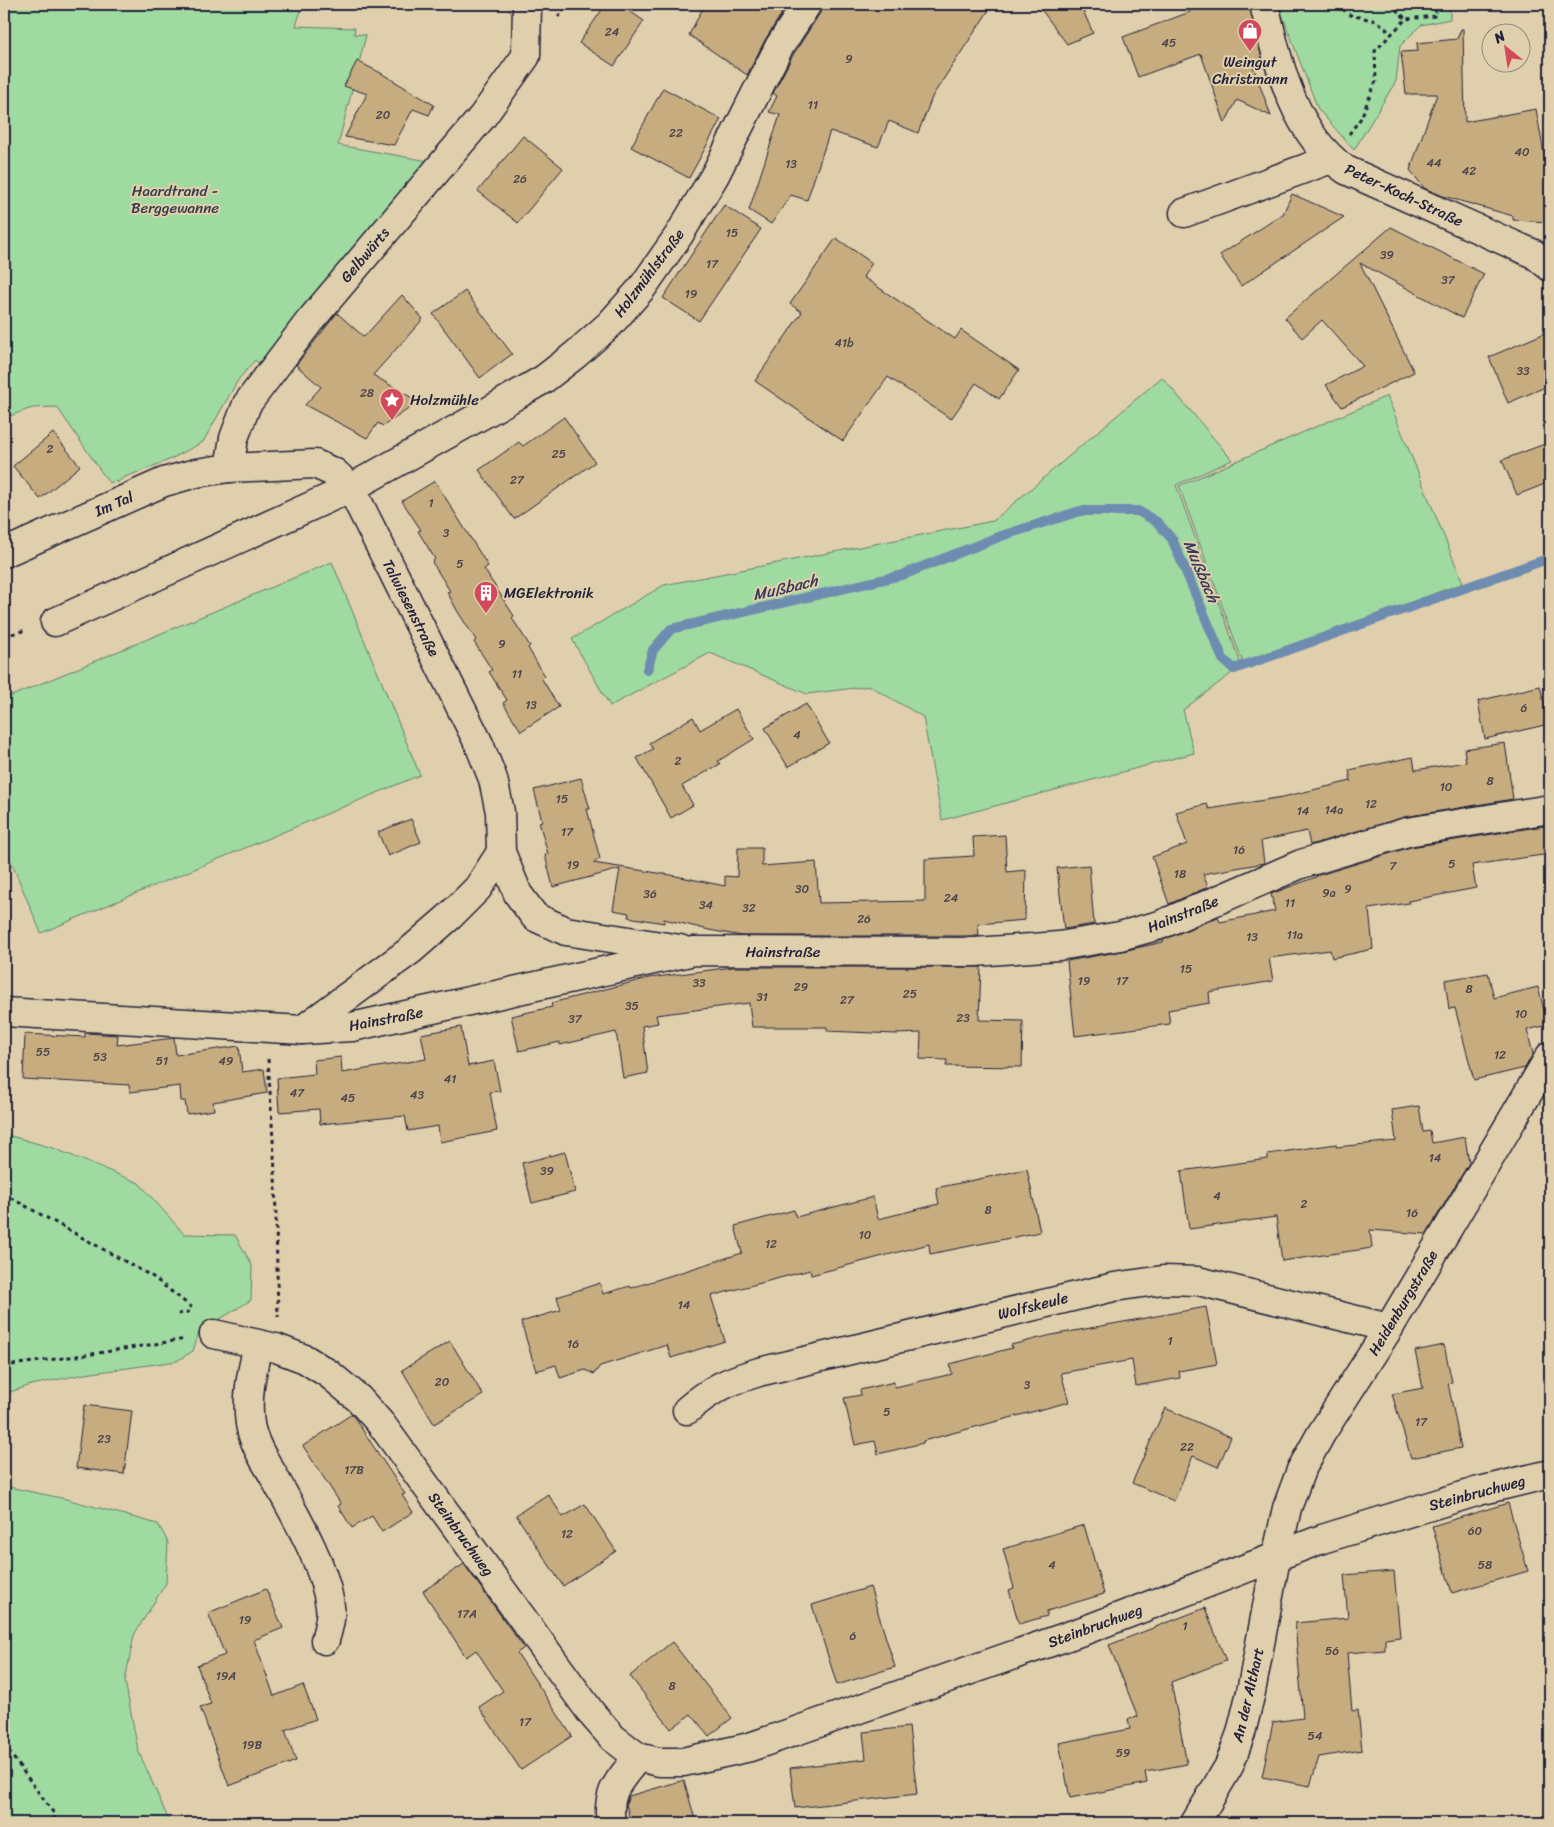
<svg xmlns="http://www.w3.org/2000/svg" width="1554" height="1827" font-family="Sriracha,sans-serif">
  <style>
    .green { fill: #9fdaa1; stroke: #607e6e }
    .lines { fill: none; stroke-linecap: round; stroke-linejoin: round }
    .stream { stroke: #6e8cb0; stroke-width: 10 }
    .building { fill: #c6ac7f; stroke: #22223b }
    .minor-casing { stroke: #22223b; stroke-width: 31 }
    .path { stroke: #22223b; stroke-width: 3; stroke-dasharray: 4 4; stroke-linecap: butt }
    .minor { stroke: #e0cfac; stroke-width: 28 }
    .labels { text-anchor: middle; stroke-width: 4; stroke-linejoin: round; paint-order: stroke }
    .number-label { font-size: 12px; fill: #4b444c }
    .poi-label { font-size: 15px; fill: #22223b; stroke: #e0cfac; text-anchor: start }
    .park-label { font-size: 15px; fill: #353e4a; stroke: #e0cfac }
    .street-label { font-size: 15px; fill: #22223b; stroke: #e0cfac }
    .water-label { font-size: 16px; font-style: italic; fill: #353c58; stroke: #e0cfac }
  </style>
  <rect width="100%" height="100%" fill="#e0cfac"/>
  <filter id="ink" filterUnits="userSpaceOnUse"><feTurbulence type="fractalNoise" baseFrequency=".02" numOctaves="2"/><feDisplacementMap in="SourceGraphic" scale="10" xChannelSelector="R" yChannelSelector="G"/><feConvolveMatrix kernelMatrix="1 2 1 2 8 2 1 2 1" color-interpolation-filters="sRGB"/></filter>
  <g filter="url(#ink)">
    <g class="green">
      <polygon points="4,4 303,4 296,26 355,28 354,34 366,35 338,145 434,162 323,294 258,363 255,360 238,380 203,442 169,460 123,478 117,483 116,481 109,483 57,407 32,408 4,418"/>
      <polygon points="1278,4 1450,4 1450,19 1421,25 1400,46 1396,81 1354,150 1318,109"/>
      <polygon points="1162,377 1232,460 1176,485 1241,664 1232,673 1183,710 1194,753 942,820 923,717 870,686 807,694 710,653 610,706 572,639 664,585 993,521"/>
      <polygon points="1387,396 1463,583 1243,663 1179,486"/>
      <polygon points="332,562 420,775 41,933 4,845 4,699"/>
      <polygon points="4,1134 53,1148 139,1183 184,1234 235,1235 252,1265 251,1300 199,1332 193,1351 177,1361 85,1374 31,1385 4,1394"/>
      <polygon points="4,1486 66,1499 158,1524 168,1542 166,1583 134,1635 125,1681 138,1750 170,1823 4,1823"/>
    </g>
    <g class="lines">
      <polyline class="stream" points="647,670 653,650 671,629 902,575 1001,536 1080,511 1138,511 1157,522 1172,539 1223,659 1234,669 1550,558"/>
    </g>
    <g class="building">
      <polygon points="606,4 619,4 644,21 614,66 579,43"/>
      <polygon points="705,4 763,4 782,13 765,40 747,75 689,35"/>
      <polygon points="822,4 993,4 933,95 918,133 889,121 878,147 830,131 807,200 791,195 771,224 749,210 780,115 769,112 777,96 773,93 793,55 820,13"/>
      <polygon points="1037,4 1080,4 1093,33 1067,44"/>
      <polygon points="1188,4 1249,4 1263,63 1253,66 1271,116 1237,100 1225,123 1201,54 1138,77 1123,37 1190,12"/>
      <polygon points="1461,29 1463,29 1465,122 1536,109 1550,187 1550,222 1513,220 1513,216 1443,196 1424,188 1410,170 1437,94 1406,94 1401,52 1418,51 1417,43 1457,39"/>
      <polygon points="357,61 379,72 434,105 429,115 413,109 394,145 345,137 367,94 344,86"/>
      <polygon points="663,88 721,119 689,178 631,147"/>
      <polygon points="523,136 563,168 518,223 478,191"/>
      <polygon points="1292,194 1344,217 1241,286 1220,255 1283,214"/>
      <polygon points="724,205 761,229 699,321 663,298"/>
      <polygon points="1391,227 1484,274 1462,318 1360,263 1414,372 1342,407 1326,385 1363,366 1322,320 1302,338 1285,318"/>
      <polygon points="836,238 872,263 863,277 955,339 961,330 1019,370 999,399 976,383 951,419 888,377 843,441 755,381 802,312 790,304"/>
      <polygon points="465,291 512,354 480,378 433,314"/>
      <polygon points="402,295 423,319 373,375 419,402 383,426 378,423 367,438 305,405 321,387 296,365 337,313 364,337"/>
      <polygon points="1550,331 1550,385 1508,403 1489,357"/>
      <polygon points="564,417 595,462 514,519 479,470 519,442 523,446"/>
      <polygon points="53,433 80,466 40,499 13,466"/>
      <polygon points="1550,442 1550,482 1517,495 1502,460"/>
      <polygon points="435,481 488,566 484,569 514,616 512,618 530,646 528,648 545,676 542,679 559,707 521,731 503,703 507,700 489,672 492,670 474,642 476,640 458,612 447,592 450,591 432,562 435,559 418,531 421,530 402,501"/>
      <polygon points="1540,686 1549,724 1485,739 1478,701"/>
      <polygon points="806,704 829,743 788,767 765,728"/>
      <polygon points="736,709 754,739 718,761 720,764 682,786 693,805 671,818 637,758 653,749 649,743 693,717 700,730"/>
      <polygon points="1505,743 1513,799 1404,817 1310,845 1307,831 1261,841 1264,863 1203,874 1208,887 1169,904 1152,857 1187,844 1176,812 1207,804 1209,809 1283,797 1351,781 1349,770 1413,757 1415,770 1466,762 1464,749"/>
      <polygon points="581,778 590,809 587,809 600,859 593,863 671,875 725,886 725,876 737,877 738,848 762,848 762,866 816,862 819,903 925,901 925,859 974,856 973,837 1005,835 1007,872 1026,870 1025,920 978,924 979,936 742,936 709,930 664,919 664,923 628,917 629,913 613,910 620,869 553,887 545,855 548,854 539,822 542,821 534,790"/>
      <polygon points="411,819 421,842 388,856 378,832"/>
      <polygon points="1550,825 1550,854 1472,865 1476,888 1408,901 1409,903 1369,909 1373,949 1332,958 1330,950 1269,958 1273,981 1209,992 1210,1003 1168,1010 1170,1024 1075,1036 1067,961 1123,951 1163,942 1163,940 1218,917 1220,922 1275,911 1271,894 1316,877 1316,876 1411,847"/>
      <polygon points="1089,865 1094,924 1064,929 1057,868"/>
      <polygon points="733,967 981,967 979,1020 1023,1021 1022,1067 946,1066 947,1060 920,1059 921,1033 896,1034 827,1031 827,1027 752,1027 749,1003 656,1015 658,1023 642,1026 648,1073 623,1078 616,1032 560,1045 560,1042 519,1051 511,1016 552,1007 551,1003 649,978"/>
      <polygon points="1488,973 1494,998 1538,987 1548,1025 1527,1030 1533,1054 1525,1068 1474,1080 1455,1008 1449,1009 1445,980"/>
      <polygon points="461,1027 468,1066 494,1061 500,1091 490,1092 497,1131 440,1142 438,1126 408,1131 405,1116 320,1124 319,1109 279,1112 277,1078 315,1074 314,1060 341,1057 342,1073 426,1059 421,1034"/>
      <polygon points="85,1033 118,1035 117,1045 174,1038 176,1055 239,1046 242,1072 264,1069 267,1093 213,1102 214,1110 187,1114 185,1101 181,1101 180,1086 130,1092 129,1085 23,1079 25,1034 85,1037"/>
      <polygon points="1419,1106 1423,1132 1430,1131 1432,1143 1465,1137 1469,1163 1426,1234 1370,1230 1372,1248 1282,1261 1276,1217 1189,1229 1181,1171 1268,1159 1268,1154 1336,1144 1336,1147 1396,1141 1392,1110"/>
      <polygon points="565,1152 575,1192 532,1203 522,1163"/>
      <polygon points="1027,1169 1040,1232 930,1254 929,1244 811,1275 810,1270 711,1296 725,1341 671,1358 667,1345 600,1366 594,1374 585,1370 560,1378 556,1365 536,1371 521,1322 561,1310 557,1297 600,1283 603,1294 630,1286 631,1288 742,1253 735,1226 794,1210 796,1217 873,1197 878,1219 939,1204 936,1188"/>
      <polygon points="1206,1307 1217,1364 1179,1371 1180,1378 1136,1386 1132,1360 1061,1373 1069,1402 923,1441 923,1443 878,1454 875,1441 855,1445 844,1398 861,1395 860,1390 894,1382 895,1387 952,1374 950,1364 1012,1348 1011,1345 1052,1335"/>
      <polygon points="450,1341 483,1395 434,1424 402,1370"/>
      <polygon points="1444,1345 1452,1382 1448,1383 1461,1448 1411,1458 1392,1394 1423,1388 1415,1351"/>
      <polygon points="84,1405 132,1411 124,1474 76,1468"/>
      <polygon points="1165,1408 1231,1437 1218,1467 1193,1456 1174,1501 1132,1483"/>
      <polygon points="352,1414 405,1494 402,1495 413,1512 382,1532 372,1516 352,1528 338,1506 341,1504 303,1446"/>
      <polygon points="548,1494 563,1517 585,1504 616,1551 563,1586 516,1515"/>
      <polygon points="1508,1503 1528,1571 1452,1593 1432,1526"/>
      <polygon points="1084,1525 1104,1594 1047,1611 1047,1616 1019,1624 1009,1590 1014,1588 1003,1549"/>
      <polygon points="464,1564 524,1648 517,1653 572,1736 521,1770 479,1707 503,1691 476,1650 466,1657 423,1591"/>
      <polygon points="1394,1571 1400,1637 1385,1639 1385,1650 1347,1653 1352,1711 1358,1710 1362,1750 1319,1757 1310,1786 1262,1777 1273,1722 1303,1718 1295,1623 1348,1618 1344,1575"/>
      <polygon points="870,1587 895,1667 837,1685 812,1605"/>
      <polygon points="266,1589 283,1628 254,1640 274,1696 303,1685 316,1719 285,1730 296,1761 229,1786 200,1707 211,1704 197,1665 225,1655 208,1613"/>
      <polygon points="1205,1608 1226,1661 1171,1682 1187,1764 1145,1772 1147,1783 1070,1798 1059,1743 1130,1729 1128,1719 1138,1717 1109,1645"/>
      <polygon points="672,1642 732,1718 709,1736 691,1714 671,1729 630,1676"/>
      <polygon points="909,1727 917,1794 795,1808 790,1768 866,1759 863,1732"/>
      <polygon points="684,1780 696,1823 631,1823 626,1804 629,1796"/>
    </g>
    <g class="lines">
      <defs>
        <g id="minor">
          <path d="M1264,4c14,59 29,129 82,166l188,84 16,13"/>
          <polyline points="1184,213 1331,159"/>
          <polyline points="229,468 234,438 247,404 309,322 483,116 526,56 527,4"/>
          <polyline points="4,553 164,482 196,473 229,468 315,464 335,473 351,488 479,744 493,779 500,812 501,852 518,894 535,917 566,931 680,949"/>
          <polyline points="55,622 351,488 489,411 544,379 575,355 610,324 642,288 679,235 715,175 779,47 807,4"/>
          <polyline points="4,1012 302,1030 352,1027 694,951 975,952 1059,946 1120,936 1160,925 1301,864 1407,832 1550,809"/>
          <polyline points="302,1030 411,950 449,917 478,888 501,852"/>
          <polyline points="214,1334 276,1348 305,1359 329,1374 359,1399 382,1425 592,1714 613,1738 638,1757 659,1762 683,1762 750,1747 1088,1629 1322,1539 1479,1491 1550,1474"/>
          <path d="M258,1345c-6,26 -12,52 -8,79 3,18 13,34 22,49 21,39 52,89 58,133 2,11 -2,23 -5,34"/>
          <path d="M687,1410c26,-22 39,-28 72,-38l355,-85 49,-7 35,1 191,47"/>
          <path d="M611,1823c-5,-32 8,-42 27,-66"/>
          <polyline points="1195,1823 1229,1766 1241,1733 1251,1692 1276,1558 1287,1508 1301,1470 1321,1434 1389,1328 1550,1056"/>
        </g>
      </defs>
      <use href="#minor" class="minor-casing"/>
      <g class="path">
        <polyline points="1336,4 1350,15 1377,21 1392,34"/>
        <polyline points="1390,4 1406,19"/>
        <polyline points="558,17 567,4"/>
        <polyline points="1349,134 1361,118 1376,81 1375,51 1406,19 1436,16 1435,4"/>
        <polyline points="4,636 26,630"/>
        <polyline points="268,1059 275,1171 278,1317"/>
        <polyline points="4,1194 153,1277 195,1310"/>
        <polyline points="178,1314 193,1311"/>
        <polyline points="4,1366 92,1354 186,1339"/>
        <polyline points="4,1745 55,1815 54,1823"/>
        <polyline points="1548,1823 1550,1504"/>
      </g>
      <use href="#minor" class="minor"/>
    </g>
  </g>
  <defs>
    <symbol id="shop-pin" viewBox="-11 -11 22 30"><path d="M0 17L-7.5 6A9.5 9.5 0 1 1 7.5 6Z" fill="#d1495b" stroke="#e0cfac"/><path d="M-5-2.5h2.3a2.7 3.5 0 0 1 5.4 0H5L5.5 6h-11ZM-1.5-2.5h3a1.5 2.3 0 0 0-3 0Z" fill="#fff"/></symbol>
    <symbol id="sight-pin" viewBox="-11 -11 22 30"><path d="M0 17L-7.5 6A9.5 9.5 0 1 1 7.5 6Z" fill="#d1495b" stroke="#e0cfac"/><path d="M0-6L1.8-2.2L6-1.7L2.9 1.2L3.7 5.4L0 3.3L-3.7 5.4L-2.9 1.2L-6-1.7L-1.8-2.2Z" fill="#fff"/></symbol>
    <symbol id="building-pin" viewBox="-11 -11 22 30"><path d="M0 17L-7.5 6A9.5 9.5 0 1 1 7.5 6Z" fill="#d1495b" stroke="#e0cfac"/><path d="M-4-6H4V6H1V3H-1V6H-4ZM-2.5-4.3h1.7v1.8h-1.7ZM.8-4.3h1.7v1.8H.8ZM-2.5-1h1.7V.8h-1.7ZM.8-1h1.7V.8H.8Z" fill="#fff"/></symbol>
  </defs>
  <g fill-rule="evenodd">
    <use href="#shop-pin" x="1236" y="17" width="28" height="38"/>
    <use href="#sight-pin" x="378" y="386" width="28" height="38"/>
    <use href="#building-pin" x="472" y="579" width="28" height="38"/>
  </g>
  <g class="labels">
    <g class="number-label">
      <text x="612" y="36">24</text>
      <text x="1169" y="47">45</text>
      <text x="849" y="63">9</text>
      <text x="813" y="109">11</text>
      <text x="383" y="119">20</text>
      <text x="676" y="137">22</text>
      <text x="1522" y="156">40</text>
      <text x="1434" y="167">44</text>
      <text x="791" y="168">13</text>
      <text x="1469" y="175">42</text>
      <text x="520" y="183">26</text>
      <text x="732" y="237">15</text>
      <text x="1387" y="259">39</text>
      <text x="712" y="268">17</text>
      <text x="1448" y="284">37</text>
      <text x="691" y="298">19</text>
      <text x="844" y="347">41b</text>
      <text x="1523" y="375">33</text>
      <text x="367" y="397">28</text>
      <text x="50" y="453">2</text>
      <text x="559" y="458">25</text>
      <text x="517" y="484">27</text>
      <text x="431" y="507">1</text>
      <text x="446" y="537">3</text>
      <text x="460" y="568">5</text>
      <text x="502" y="648">9</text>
      <text x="517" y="678">11</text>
      <text x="531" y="709">13</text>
      <text x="1524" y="712">6</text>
      <text x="797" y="739">4</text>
      <text x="678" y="765">2</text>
      <text x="1490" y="785">8</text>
      <text x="1446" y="791">10</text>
      <text x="562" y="803">15</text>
      <text x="1371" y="808">12</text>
      <text x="1334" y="814">14a</text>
      <text x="1303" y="815">14</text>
      <text x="567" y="836">17</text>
      <text x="1239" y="854">16</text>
      <text x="1452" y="868">5</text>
      <text x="573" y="869">19</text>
      <text x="1393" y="870">7</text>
      <text x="1180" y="878">18</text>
      <text x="802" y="893">30</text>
      <text x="1348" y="893">9</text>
      <text x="1329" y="897">9a</text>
      <text x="650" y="898">36</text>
      <text x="951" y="902">24</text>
      <text x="1290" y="907">11</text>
      <text x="706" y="909">34</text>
      <text x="749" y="912">32</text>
      <text x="864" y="923">26</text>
      <text x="1295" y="939">11a</text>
      <text x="1252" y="941">13</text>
      <text x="1186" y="973">15</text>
      <text x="1084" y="985">19</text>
      <text x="1122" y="985">17</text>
      <text x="699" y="987">33</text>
      <text x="801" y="991">29</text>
      <text x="1469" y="993">8</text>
      <text x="910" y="998">25</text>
      <text x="762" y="1001">31</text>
      <text x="847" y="1004">27</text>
      <text x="632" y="1010">35</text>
      <text x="1521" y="1018">10</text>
      <text x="963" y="1022">23</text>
      <text x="575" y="1023">37</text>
      <text x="43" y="1056">55</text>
      <text x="1500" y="1059">12</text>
      <text x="100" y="1061">53</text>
      <text x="162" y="1065">51</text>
      <text x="226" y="1065">49</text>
      <text x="450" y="1083">41</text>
      <text x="297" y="1097">47</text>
      <text x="417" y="1099">43</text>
      <text x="348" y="1102">45</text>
      <text x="1435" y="1162">14</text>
      <text x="547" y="1175">39</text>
      <text x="1217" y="1200">4</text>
      <text x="1304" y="1208">2</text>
      <text x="988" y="1214">8</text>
      <text x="1412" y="1217">16</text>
      <text x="865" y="1239">10</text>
      <text x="771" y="1248">12</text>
      <text x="684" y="1309">14</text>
      <text x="1170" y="1345">1</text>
      <text x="573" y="1348">16</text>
      <text x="442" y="1386">20</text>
      <text x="1027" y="1389">3</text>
      <text x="887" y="1416">5</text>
      <text x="1421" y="1426">17</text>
      <text x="104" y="1443">23</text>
      <text x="1187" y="1451">22</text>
      <text x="354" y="1474">17B</text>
      <text x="1475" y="1535">60</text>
      <text x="567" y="1538">12</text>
      <text x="1052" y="1569">4</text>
      <text x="1485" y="1569">58</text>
      <text x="467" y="1618">17A</text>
      <text x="245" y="1624">19</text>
      <text x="1185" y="1630">1</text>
      <text x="853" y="1640">6</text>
      <text x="1332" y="1655">56</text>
      <text x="226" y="1680">19A</text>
      <text x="672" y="1690">8</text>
      <text x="525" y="1726">17</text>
      <text x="1315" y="1740">54</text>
      <text x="252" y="1749">19B</text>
      <text x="1123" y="1757">59</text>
    </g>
    <g class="poi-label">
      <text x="1250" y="67" text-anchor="middle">Weingut<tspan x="1250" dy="17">Christmann</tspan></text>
      <text x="410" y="405">Holzmühle</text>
      <text x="504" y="598">MGElektronik</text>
    </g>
    <g class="park-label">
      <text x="175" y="196">Haardtrand -<tspan x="175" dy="17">Berggewanne</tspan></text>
    </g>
    <g class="street-label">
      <text transform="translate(1404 195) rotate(25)" y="5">Peter-Koch-Straße</text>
      <text transform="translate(365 255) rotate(-50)" y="5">Gelbwärts</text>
      <text transform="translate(649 273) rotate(-53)" y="5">Holzmühlstraße</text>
      <text transform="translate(114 504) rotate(-23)" y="5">Im Tal</text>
      <text transform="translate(411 608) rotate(63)" y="5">Talwiesenstraße</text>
      <text transform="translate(1183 914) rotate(-22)" y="5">Hainstraße</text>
      <text x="783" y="957">Hainstraße</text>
      <text transform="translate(386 1019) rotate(-11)" y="5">Hainstraße</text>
      <text transform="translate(1403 1303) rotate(-59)" y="5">Heidenburgstraße</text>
      <text transform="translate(1033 1306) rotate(-14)" y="5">Wolfskeule</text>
      <text transform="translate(1477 1493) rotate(-15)" y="5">Steinbruchweg</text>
      <text transform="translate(461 1534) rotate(54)" y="5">Steinbruchweg</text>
      <text transform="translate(1095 1626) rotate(-20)" y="5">Steinbruchweg</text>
      <text transform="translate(1248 1695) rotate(-77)" y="5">An der Althart</text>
    </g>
    <g class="water-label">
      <text transform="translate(1202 571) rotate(67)" y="6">Mußbach</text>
      <text transform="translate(785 587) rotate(-13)" y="6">Mußbach</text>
    </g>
  </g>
  <rect width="1554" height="1827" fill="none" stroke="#e0cfac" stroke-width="20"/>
  <rect x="10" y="10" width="1534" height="1807" fill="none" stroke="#22223b" stroke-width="2" filter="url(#ink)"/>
  <g transform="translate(1506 48) rotate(330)"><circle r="24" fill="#e0cfac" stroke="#948a7f"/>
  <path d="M0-4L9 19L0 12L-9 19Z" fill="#d1495b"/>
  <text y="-8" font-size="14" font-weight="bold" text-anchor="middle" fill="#22223b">N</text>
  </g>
</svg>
